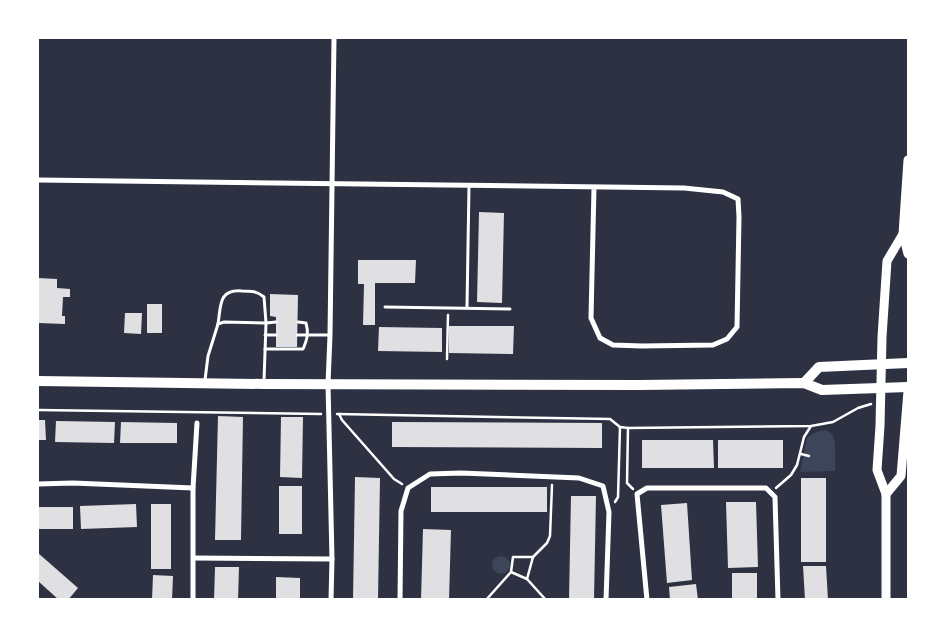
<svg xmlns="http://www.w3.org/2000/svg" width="946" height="637" font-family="Cabin,sans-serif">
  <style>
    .green { fill: #3c4559 }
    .building { fill: #e0e0e3 }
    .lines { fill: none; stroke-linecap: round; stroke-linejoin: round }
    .path { stroke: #fff; stroke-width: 2.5 }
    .service { stroke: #fff; stroke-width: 3 }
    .minor { stroke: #fff; stroke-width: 5 }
    .secondary { stroke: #fff; stroke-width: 9 }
    .primary { stroke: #fff; stroke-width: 10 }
  </style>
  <rect width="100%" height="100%" fill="#2d3142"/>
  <g class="green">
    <polygon points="826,430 832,434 835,442 835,471 800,472 807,438 816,432"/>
    <circle cx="501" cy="565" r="9"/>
  </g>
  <g class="building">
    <polygon points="479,212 504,213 502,303 477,302"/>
    <polygon points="358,260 416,260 415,283 375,283 375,325 363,325 364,284 358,284"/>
    <polygon points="38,278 57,279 57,288 70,289 70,297 63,297 62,316 65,316 65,324 38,323"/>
    <polygon points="270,294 298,295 297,347 276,347 276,317 270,316"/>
    <rect x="147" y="304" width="15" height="29"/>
    <polygon points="125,313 142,313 141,334 124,333"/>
    <polygon points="449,326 514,326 513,354 449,353"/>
    <polygon points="379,327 442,328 442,352 378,351"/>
    <polygon points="218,416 243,417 241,540 215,540"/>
    <polygon points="281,417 303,417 302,478 280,477"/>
    <polygon points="38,420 45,420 46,440 38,440"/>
    <polygon points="56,421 115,422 114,443 55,442"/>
    <polygon points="121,422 177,423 177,443 120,443"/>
    <polygon points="392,422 602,423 602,448 392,447"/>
    <polygon points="642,440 713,440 714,468 642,468"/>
    <rect x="718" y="440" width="65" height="28"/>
    <polygon points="355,477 380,478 378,600 353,600"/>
    <rect x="801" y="478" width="25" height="84"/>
    <rect x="279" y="486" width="23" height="48"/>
    <rect x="431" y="487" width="116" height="25"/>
    <polygon points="571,496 596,496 594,600 569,600"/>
    <polygon points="726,502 756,502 758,567 728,568"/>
    <polygon points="687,503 692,580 667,583 661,505"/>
    <polygon points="136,504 137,527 81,529 80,506"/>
    <rect x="151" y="504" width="20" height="65"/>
    <rect x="38" y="507" width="35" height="22"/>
    <polygon points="423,529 451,530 449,600 421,600"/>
    <polygon points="38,553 78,588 68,600 59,600 38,581"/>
    <polygon points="803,566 826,566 828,600 805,600"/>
    <polygon points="215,567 239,567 238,600 214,600"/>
    <rect x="732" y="573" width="25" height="27"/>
    <polygon points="153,575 173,576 172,600 152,600"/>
    <polygon points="276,577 300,578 300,600 276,600"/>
    <polygon points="696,584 698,600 670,600 669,587"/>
  </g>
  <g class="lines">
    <g class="path">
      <polyline points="447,359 448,315"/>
      <polyline points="38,410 321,414"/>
      <polyline points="337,414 610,419 620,427 628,428 811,426 833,422 858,408 871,404"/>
      <polyline points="339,414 342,420 394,479 402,484"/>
      <polyline points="628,428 627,483 633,489"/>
      <polyline points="801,454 809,456"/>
      <polyline points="776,488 791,475 797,465 804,437 811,426"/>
      <polyline points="615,502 618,497 620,427"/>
      <polyline points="511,572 513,557 533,557"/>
      <polyline points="486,600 511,572 527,579"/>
      <polyline points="546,600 527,579 533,557 547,543 550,536 552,485"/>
    </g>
    <g class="service">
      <polyline points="385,307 510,309"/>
      <polyline points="467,307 469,186"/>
      <path d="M218,324c3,-18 0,-35 24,-33 9,0 15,0 22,6l2,26 10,-1"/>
      <polyline points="265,335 276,335"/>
      <polyline points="297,335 330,335"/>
      <path d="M265,349h38c4,-9 6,-16 3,-26l-8,-1"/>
      <polyline points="205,380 208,356 218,324 224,322 266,323 264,381"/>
    </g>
    <g class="minor">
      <polyline points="38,180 684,188 723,192 738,199 739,217 737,327 727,339 713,345 642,346 613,345 600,338 591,318 594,188"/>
      <polyline points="38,484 73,483 193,488"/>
      <polyline points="194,558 332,559"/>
      <polyline points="193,600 193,488 197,423"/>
      <polyline points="331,600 332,559 328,384 330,335 334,38"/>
      <polyline points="400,600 401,511 408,488 430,474 461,473 579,478 603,486 609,512 606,600"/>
      <polyline points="647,600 637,494 647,488 766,488 775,497 778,600"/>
    </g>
    <g class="secondary">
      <polyline points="908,160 903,234 908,254"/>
      <polyline points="886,494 901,476 908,391"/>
      <polyline points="886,600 886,494 877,470 880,426 882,337 887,261 903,234"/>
    </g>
    <g class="primary">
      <polyline points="38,381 264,384 639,385 804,383 822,390 908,387"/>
      <polyline points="804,383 819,367 908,363"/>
    </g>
  </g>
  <rect width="946" height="637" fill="none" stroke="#ffffff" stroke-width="78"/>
</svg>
